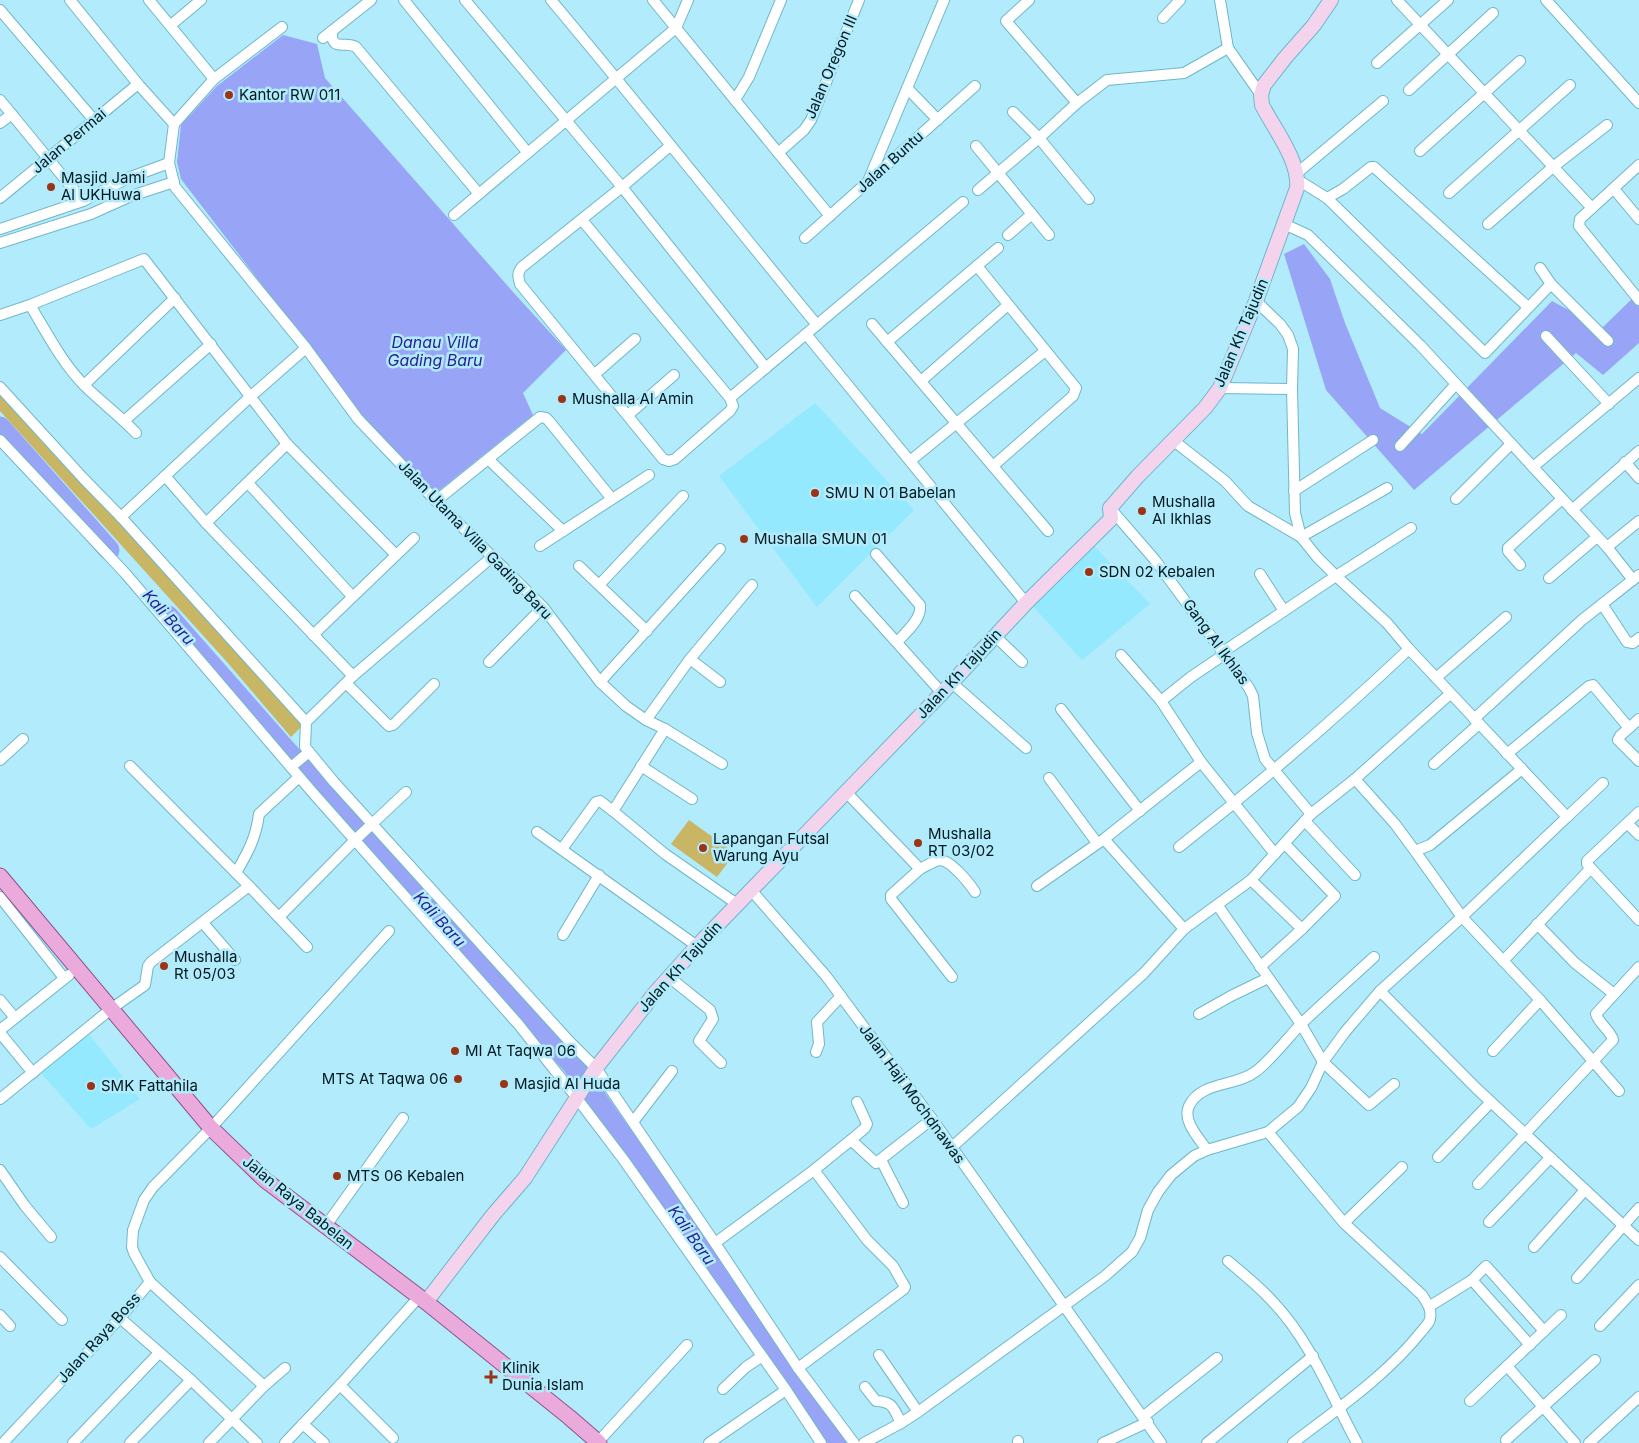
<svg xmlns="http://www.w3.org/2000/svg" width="1639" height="1443" font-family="Inter,sans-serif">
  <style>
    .built { fill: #95e9ff }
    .green { fill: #c9b665 }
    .water { fill: #98a5f7 }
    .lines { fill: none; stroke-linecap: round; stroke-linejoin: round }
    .river { stroke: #98a5f7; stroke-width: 21 }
    .street-casing { stroke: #6fb7c9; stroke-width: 12 }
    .secondary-casing { stroke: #6fb7c9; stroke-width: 16 }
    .primary-casing { stroke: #8f528a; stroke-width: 17 }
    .street { stroke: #fff; stroke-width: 10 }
    .secondary { stroke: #f4d4ed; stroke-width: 14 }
    .primary { stroke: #eaaadc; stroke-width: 15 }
    .poi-dot { fill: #9b3315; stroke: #b2ebfb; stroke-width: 2 }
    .labels { text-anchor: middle; stroke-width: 5; stroke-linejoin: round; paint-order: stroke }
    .street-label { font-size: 15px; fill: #00181f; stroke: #b2ebfb }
    .poi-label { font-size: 15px; fill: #00181f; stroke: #b2ebfb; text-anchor: start }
    .water-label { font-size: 16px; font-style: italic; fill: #2b2095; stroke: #b2ebfb }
  </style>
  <rect width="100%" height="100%" fill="#b2ebfb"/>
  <g class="built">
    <polygon points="815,403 914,510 817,607 719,476"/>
    <polygon points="1089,541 1150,604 1082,660 1029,602"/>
    <polygon points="88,1033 140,1099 91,1129 41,1073"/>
  </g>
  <g class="green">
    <polygon points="0,387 306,722 291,737 227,662 0,411"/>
    <polygon points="689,820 735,853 717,877 671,844"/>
  </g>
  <g class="water">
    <polygon points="283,35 317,44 325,78 513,292 566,350 523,393 533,415 436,493 362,415 181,179 177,162 181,125 217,86"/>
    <polygon points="1304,244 1330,279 1345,323 1380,408 1422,434 1552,301 1602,328 1639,292 1639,343 1603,375 1576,353 1414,490 1326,390 1284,254"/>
  </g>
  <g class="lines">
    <g class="river">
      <polyline points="0,427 109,550"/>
      <polyline points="168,616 286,750 572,1064 838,1443"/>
    </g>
    <defs>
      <g id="street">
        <polyline points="70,0 138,84 174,124"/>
        <polyline points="149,0 214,79"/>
        <polyline points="404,0 527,152"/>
        <polyline points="465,0 622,187 766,368"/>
        <path d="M551,0c90,107 177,217 266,325"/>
        <polyline points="653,0 830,216"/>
        <polyline points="1029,0 1006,21 1077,103"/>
        <polyline points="1220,0 1228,48 1261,95"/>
        <polyline points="1397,0 1592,208"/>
        <polyline points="1546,0 1639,103"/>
        <polyline points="0,10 94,120"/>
        <polyline points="1163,18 1180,0"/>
        <polyline points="171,25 201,0"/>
        <polyline points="282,27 214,79 174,124 169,163 175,187 306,348 358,419 436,501 543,607 600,682 626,706 646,720 665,729 613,811 665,854 737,904"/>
        <path d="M332,31c-1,22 13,9 24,16l123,147"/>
        <polyline points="323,38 371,0"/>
        <polyline points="1377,63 1448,0"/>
        <polyline points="907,88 938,120"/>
        <polyline points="1409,90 1493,13"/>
        <polyline points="0,100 83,201"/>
        <polyline points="735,100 749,77 781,0"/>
        <polyline points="1013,112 1039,138 1077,103 1107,80 1184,73 1228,48"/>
        <polyline points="0,123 12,114"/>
        <polyline points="976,146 1049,235"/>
        <polyline points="1420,151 1520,61"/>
        <polyline points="778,153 804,130 811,120 859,0"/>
        <polyline points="1639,165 1580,219 1579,226 1639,300"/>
        <polyline points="1296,174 1383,101"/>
        <polyline points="869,179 944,0"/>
        <polyline points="1298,180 1327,198 1485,353 1551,284"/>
        <polyline points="1614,189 1639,219"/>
        <polyline points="978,190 1039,138 1089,199"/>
        <polyline points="1449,193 1570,85"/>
        <polyline points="0,198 138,84"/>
        <polyline points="1327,198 1343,189 1371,167 1374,167 1528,307"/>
        <polyline points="454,215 676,28 688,0"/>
        <path d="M582,220l148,178 3,8 -3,5 -55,48 -6,2 -6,-2 -143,-175c-2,-8 -3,-11 2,-17l100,-80 48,-41"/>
        <polyline points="1284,224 1308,235 1420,345 1607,547 1633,580"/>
        <polyline points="1488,224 1553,167 1607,125"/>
        <polyline points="0,229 83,201 128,178 169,163"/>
        <polyline points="1008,235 1032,214"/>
        <polyline points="805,238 975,86"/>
        <polyline points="0,243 91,214 131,196 174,182"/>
        <polyline points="977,266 1076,388 1073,396 993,466"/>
        <polyline points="1540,268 1551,284 1608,341"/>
        <path d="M30,305c17,28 32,58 55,81 16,16 35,30 51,47"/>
        <polyline points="0,315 30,305 144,259 287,444 396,555"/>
        <polyline points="872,324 1048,531"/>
        <polyline points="806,334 1026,603"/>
        <polyline points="1546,336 1609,404"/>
        <polyline points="887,342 998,248"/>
        <polyline points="595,374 635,339"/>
        <polyline points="921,381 1008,305"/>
        <polyline points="84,385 175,298"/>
        <polyline points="0,387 83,478 121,517 306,722"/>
        <polyline points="1220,388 1292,389"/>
        <polyline points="730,398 963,202"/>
        <polyline points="628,415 674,375"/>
        <polyline points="124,421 211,344"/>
        <polyline points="0,440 125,573 313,793 519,1025 576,1097 623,1159 786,1390 821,1443"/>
        <polyline points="1174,441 1225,481 1248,506 1301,537 1387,488"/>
        <polyline points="1400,446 1456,384"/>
        <polyline points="488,459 563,531"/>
        <polyline points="910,461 1045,351"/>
        <polyline points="1625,462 1639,478"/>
        <polyline points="1533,467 1639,378"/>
        <polyline points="165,476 206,523 353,676"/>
        <polyline points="248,483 352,596"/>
        <polyline points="1294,491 1373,440"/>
        <polyline points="1456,499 1511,444"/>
        <polyline points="436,501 540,417 546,418 549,421 612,499"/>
        <polyline points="1110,508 1155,560 1249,688 1253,696 1257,733 1265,759 1311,814"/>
        <polyline points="1572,510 1639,451"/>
        <polyline points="121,517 250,397 306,348"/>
        <polyline points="206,523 287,444"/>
        <polyline points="540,546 649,475"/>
        <polyline points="1607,547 1639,521"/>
        <path d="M876,554l44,51c2,14 -14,27 -23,37"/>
        <polyline points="492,557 353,676 306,722 305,747 334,782 569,1041 596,1068 715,1243 798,1368 854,1443"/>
        <polyline points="1520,565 1508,551 1508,548 1562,499"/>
        <polyline points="579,566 647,631"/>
        <polyline points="1260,574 1284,611"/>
        <polyline points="1549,578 1597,537"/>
        <polyline points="600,584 683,496"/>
        <polyline points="855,596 942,693"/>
        <polyline points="1602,604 1627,642 1633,643 1639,638"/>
        <polyline points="313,635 414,538"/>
        <polyline points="995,636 1022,662"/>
        <polyline points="1223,652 1336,576 1411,528"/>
        <polyline points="1121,655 1161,701 1191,677 1225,654"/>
        <polyline points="690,659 720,682"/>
        <polyline points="489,662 543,607"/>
        <polyline points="1436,678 1506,617"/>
        <polyline points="600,682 720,549"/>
        <polyline points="952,683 1026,748"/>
        <polyline points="347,684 389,726 393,725 434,684"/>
        <polyline points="1161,701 1201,762 1275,854"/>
        <polyline points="1061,709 1140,811"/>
        <polyline points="1474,719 1582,620 1639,575"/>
        <polyline points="1639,719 1620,736 1618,740 1639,761"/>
        <polyline points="646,720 690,659 752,585"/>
        <polyline points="665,729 722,764"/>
        <polyline points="1507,754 1589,686 1593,685 1629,728"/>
        <polyline points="0,760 23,739"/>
        <polyline points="1434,764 1479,724"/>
        <polyline points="641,766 692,799"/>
        <polyline points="291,767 309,752"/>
        <polyline points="1049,778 1097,843"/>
        <polyline points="1355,779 1395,824 1415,851 1430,845 1522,769"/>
        <polyline points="846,792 920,869 891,895 891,899 952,977"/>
        <polyline points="1639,812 1587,861 1587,864 1639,920"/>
        <polyline points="1567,817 1603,783"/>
        <polyline points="1305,821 1355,875"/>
        <polyline points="1628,824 1639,835"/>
        <polyline points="537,832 697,946"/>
        <polyline points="1104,839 1184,929"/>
        <path d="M1179,847c79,-62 156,-128 230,-198"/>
        <polyline points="562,849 596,802 600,801 613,811"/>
        <polyline points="1415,851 1462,917 1540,1000 1619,1091"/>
        <path d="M920,869c6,-3 14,-8 19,-9 11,-1 31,24 36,32"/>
        <path d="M236,873c12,-21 20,-35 23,-59l40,-37"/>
        <polyline points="1251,880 1302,929"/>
        <polyline points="249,886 307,947"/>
        <polyline points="1037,886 1104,839 1201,762"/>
        <polyline points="751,890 826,976 932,1119 1161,1443"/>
        <polyline points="0,897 64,978"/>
        <polyline points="1218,906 1301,1024 1323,1062 1369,1105 1394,1084"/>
        <polyline points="279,917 355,840 406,792"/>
        <polyline points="203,923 235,960"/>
        <polyline points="1537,924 1575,963 1614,994"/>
        <polyline points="563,935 599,875"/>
        <polyline points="1503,961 1590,869"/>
        <polyline points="1260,967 1302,929 1335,896 1285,844"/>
        <polyline points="669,977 710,1010 713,1019 699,1041 721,1063"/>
        <polyline points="1380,991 1476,1088 1639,1240"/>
        <polyline points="0,1000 15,1018"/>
        <polyline points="1199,1014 1231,996 1268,978"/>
        <polyline points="0,1030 69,975"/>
        <polyline points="0,1033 33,1073"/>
        <polyline points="1493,1051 1540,1000"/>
        <polyline points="816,1052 819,1044 817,1022 841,996"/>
        <polyline points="0,1099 111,1009 145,985 148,966 151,962 249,886 130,766"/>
        <polyline points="857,1102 867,1124 865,1128 851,1140 876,1163 932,1119"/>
        <polyline points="633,1122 672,1071"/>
        <path d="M1268,1132l76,91 78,72c5,8 10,14 8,24 -1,5 -6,9 -9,13 -35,44 -84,77 -128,111"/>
        <polyline points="951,1148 1144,973 1184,929 1251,880 1311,814 1355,779 1450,694"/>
        <path d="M1207,1150c-8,-12 -25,-29 -18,-44 12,-25 46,-19 66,-34 15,-11 32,-33 45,-47 24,-23 49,-45 74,-68"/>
        <polyline points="1438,1157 1491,1102"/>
        <polyline points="881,1160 903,1203"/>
        <polyline points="0,1170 25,1206 51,1237"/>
        <path d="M1478,1184l135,-144c-2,-9 -14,-16 -17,-26l43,-47"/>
        <polyline points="1489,1222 1550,1158"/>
        <polyline points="1344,1223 1402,1167"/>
        <polyline points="325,1227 403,1118"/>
        <polyline points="715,1243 814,1170 851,1140"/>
        <polyline points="1534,1247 1585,1190"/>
        <polyline points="0,1257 62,1320"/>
        <path d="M1228,1261c15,13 32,26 45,41 38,40 58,93 84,141"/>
        <polyline points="1577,1278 1639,1208"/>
        <polyline points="1472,1280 1530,1345"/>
        <polyline points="1430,1306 1472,1280 1486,1266 1544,1331"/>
        <polyline points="0,1315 10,1326"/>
        <polyline points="120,1318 191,1380 257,1443"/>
        <polyline points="1600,1326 1639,1285"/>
        <polyline points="879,1355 918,1412"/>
        <polyline points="1507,1366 1575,1443"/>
        <polyline points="798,1368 904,1289 905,1287 893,1266 867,1240 814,1170"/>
        <polyline points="340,1385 393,1438"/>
        <polyline points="264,1386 150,1282 134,1253 132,1247 133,1230 144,1200 153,1187 211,1128 389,931"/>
        <path d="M865,1387l11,14c18,1 17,7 25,22"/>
        <polyline points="723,1389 746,1367 761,1357"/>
        <polyline points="1470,1401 1561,1315"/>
        <polyline points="1144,1416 1217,1358"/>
        <polyline points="303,1424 324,1443"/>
        <polyline points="1506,1440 1595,1360"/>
        <polyline points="1018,1441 1018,1443"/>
        <polyline points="598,1442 687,1345"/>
        <polyline points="3,1443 120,1318 150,1282"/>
        <polyline points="73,1443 159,1353"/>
        <polyline points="130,1443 191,1380"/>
        <polyline points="209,1443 264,1386 285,1368"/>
        <polyline points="285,1443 340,1385 419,1297"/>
        <polyline points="709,1443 786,1390"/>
        <polyline points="864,1443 901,1423 918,1412 1105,1276 1132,1252 1140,1238 1148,1210 1158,1192 1171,1175 1194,1156 1207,1150 1268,1132 1298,1107 1311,1088 1323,1062 1345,1032 1380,991 1462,917 1567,817 1409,649 1387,623 1336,576 1317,557 1301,537 1295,513 1292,389 1293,349 1288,335 1280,324 1256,301"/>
        <polyline points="1103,1443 1148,1422"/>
        <polyline points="1207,1443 1313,1356"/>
        <polyline points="1589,1443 1639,1397"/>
      </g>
      <path id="secondary" d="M426,1302l67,-87 32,-37 71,-110 59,-75 42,-47 245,-253 84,-90 85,-84 -1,-11 28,-32 67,-68 15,-20 36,-87 41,-113c3,-27 -23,-59 -35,-83l-1,-10 3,-10 21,-27 29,-33 17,-25"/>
      <polyline id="primary" points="0,876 211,1128 265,1180 426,1302 569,1417 599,1443"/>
    </defs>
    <use href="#street" class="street-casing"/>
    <use href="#secondary" class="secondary-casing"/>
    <use href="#primary" class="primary-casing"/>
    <use href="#street" class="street"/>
    <use href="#secondary" class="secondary"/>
    <use href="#primary" class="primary"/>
  </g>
  <g class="poi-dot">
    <circle cx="229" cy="95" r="5"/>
    <circle cx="51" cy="187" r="5"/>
    <circle cx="562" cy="399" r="5"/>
    <circle cx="815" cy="493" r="5"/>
    <circle cx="1142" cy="511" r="5"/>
    <circle cx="744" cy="539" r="5"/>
    <circle cx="1089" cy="572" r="5"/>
    <circle cx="918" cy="843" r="5"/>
    <circle cx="703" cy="848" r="5"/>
    <circle cx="164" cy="966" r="5"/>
    <circle cx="455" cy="1051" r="5"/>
    <circle cx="458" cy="1079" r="5"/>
    <circle cx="504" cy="1084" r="5"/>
    <circle cx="91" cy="1086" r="5"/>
    <circle cx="337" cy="1176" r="5"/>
    <path d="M488.5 1369.5h5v5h5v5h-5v5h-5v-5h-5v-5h5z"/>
  </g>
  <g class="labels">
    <g class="street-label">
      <text transform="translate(831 67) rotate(-67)" y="5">Jalan Oregon III</text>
      <text transform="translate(69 141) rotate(-40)" y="5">Jalan Permai</text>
      <text transform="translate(890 162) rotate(-42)" y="5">Jalan Buntu</text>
      <text transform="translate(1241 333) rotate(-67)" y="5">Jalan Kh Tajudin</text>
      <text transform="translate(475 540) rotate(46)" y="5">Jalan Utama Villa Gading Baru</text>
      <text transform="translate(1216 642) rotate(54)" y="5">Gang Al Ikhlas</text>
      <text transform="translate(959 674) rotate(-47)" y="5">Jalan Kh Tajudin</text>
      <text transform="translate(680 967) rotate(-48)" y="5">Jalan Kh Tajudin</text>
      <text transform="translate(912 1094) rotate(54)" y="5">Jalan Haji Mochdnawas</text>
      <text transform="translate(298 1203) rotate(39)" y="5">Jalan Raya Babelan</text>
      <text transform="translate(99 1338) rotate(-48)" y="5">Jalan Raya Boss</text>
    </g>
    <g class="poi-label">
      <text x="239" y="100">Kantor RW 011</text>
      <text x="61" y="183">Masjid Jami<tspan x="61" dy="17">Al UKHuwa</tspan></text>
      <text x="572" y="404">Mushalla Al Amin</text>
      <text x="825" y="498">SMU N 01 Babelan</text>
      <text x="1152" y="507">Mushalla<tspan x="1152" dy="17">Al Ikhlas</tspan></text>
      <text x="754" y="544">Mushalla SMUN 01</text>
      <text x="1099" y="577">SDN 02 Kebalen</text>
      <text x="928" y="839">Mushalla<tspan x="928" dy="17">RT 03/02</tspan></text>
      <text x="713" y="844">Lapangan Futsal<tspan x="713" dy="17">Warung Ayu</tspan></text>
      <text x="174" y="962">Mushalla<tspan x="174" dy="17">Rt 05/03</tspan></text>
      <text x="465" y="1056">MI At Taqwa 06</text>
      <text x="448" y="1084" text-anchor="end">MTS At Taqwa 06</text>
      <text x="514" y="1089">Masjid Al Huda</text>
      <text x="101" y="1091">SMK Fattahila</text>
      <text x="347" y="1181">MTS 06 Kebalen</text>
      <text x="502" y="1373">Klinik<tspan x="502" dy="17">Dunia Islam</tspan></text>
    </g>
    <g class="water-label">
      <text x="435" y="348">Danau Villa<tspan x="435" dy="18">Gading Baru</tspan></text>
      <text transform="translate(169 617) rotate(48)" y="6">Kali Baru</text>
      <text transform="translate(440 919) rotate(48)" y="6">Kali Baru</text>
      <text transform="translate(692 1235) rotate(55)" y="6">Kali Baru</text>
    </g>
  </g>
</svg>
